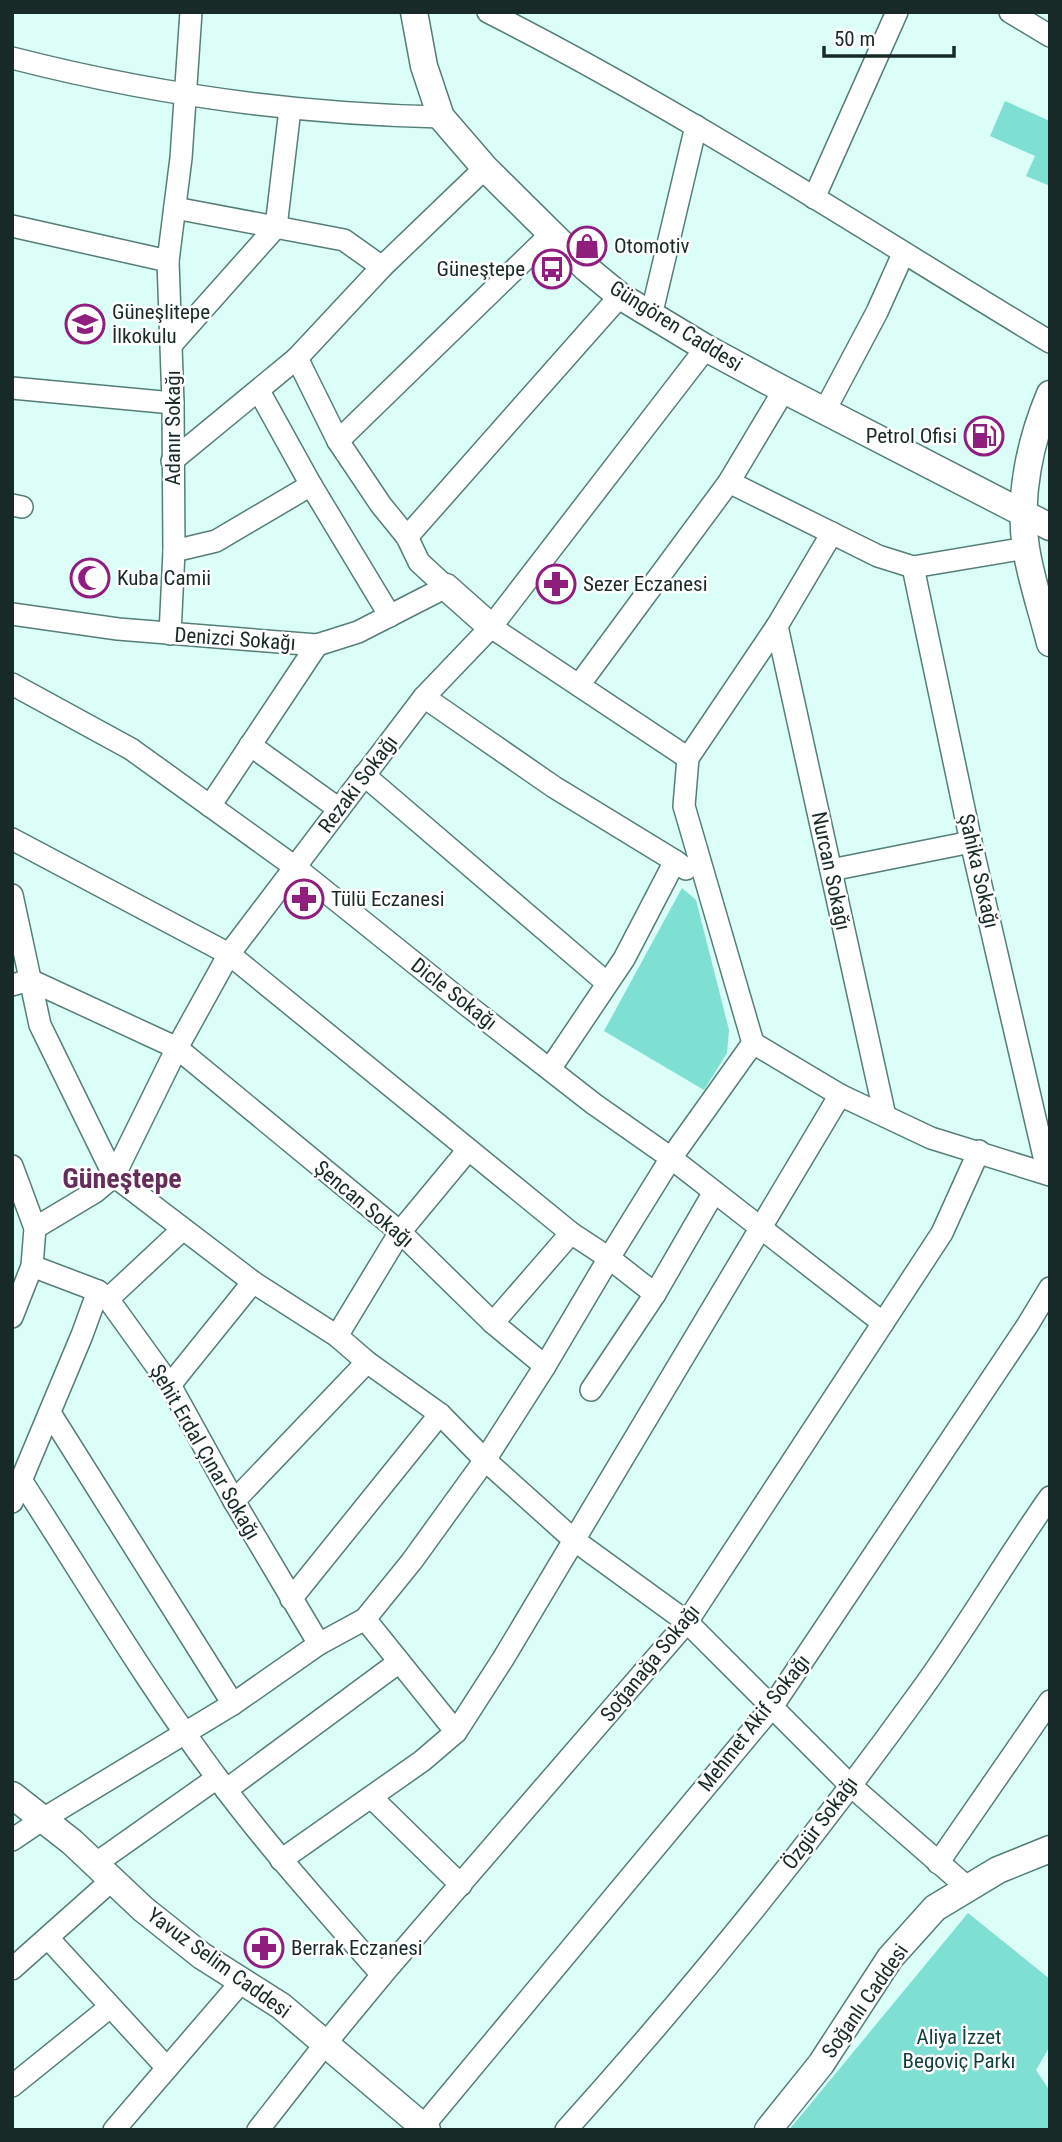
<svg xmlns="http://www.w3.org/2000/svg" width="1062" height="2142" font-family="'Roboto Condensed',sans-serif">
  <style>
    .green { fill: #7edfd3 }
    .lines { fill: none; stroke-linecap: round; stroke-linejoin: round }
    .minor-casing { stroke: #557e79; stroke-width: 24 }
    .tertiary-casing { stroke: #557e79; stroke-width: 29 }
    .minor { stroke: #fff; stroke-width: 21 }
    .tertiary { stroke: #fff; stroke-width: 26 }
    .labels { text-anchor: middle; stroke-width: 5; stroke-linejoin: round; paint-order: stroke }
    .poi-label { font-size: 21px; fill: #182a27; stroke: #fff; text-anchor: start }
    .street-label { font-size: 21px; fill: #182a27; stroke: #fff }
    .park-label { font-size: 21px; fill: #103f3b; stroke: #fff }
    .district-label { font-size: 28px; font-weight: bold; fill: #652e5a; stroke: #fff }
  </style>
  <rect width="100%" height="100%" fill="#dbfef9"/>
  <g class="green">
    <polygon points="1005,101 1050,121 1050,186 1026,176 1035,156 990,136"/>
    <polygon points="682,888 696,900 729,1030 727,1053 704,1090 604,1031"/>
    <polygon points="968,1913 1050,1979 1050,2046 1036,2070 1050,2091 1050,2130 789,2130"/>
  </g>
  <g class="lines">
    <defs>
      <g id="minor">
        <path d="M488,12c194,98 376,218 562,330"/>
        <polyline points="1010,12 1050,36"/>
        <path d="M12,58c140,36 285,56 429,59"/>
        <polyline points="814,198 897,12"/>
        <polyline points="175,208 344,240 382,267"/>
        <polyline points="12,226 168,261"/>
        <polyline points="651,316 696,126"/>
        <polyline points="172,344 276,227 290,109"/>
        <polyline points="12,388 173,403"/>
        <polyline points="259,391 311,485 390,616"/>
        <polyline points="824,412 877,312 903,254"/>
        <polyline points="338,441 552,233"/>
        <polyline points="172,461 297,358 382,267 485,168"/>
        <polyline points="729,482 878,556 913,567 1026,548"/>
        <polyline points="12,505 22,507"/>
        <polyline points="407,537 620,296"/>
        <polyline points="174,551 216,541 311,485"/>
        <polyline points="913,567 971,842 1048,1174"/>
        <polyline points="12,614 118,629 317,645 358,632 446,587 419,562 407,537 381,505 338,441 297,358"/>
        <polyline points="777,626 885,1116"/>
        <polyline points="491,627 688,758"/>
        <polyline points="170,634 174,551 173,403 168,261 181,158 191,12"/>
        <polyline points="12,684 131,749 295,867 463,1002 594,1104 671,1158 883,1323"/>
        <polyline points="579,685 729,482 784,390"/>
        <polyline points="424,697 554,787 675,861"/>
        <polyline points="250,745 339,809"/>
        <polyline points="364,775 607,983"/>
        <polyline points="210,806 317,645"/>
        <polyline points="12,839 229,954 571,1233 609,1258 655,1294"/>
        <polyline points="831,870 971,842"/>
        <polyline points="12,895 40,1025 114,1176 253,1282 337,1336 367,1362 440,1414 485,1460 574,1540 687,1622 850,1785 968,1888"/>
        <polyline points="12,985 30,980 177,1048 400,1232 493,1323 545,1366"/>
        <polyline points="753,1043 684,806 688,758 777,626 832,533"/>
        <polyline points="753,1043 840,1095 931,1138 1050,1175"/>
        <polyline points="550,1069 624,959 675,861 686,869"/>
        <polyline points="12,1166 35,1228 32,1266 12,1317"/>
        <polyline points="35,1228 95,1192 114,1176 177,1048 229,954 424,697 491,627 706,348"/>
        <polyline points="32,1266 98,1291 108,1299 170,1385 234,1501 319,1644"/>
        <polyline points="108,1299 183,1229"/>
        <polyline points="493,1323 571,1233"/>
        <polyline points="337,1336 400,1232 468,1150"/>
        <polyline points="170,1385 253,1282"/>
        <polyline points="591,1390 655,1294 714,1192"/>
        <polyline points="50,1413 233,1704"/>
        <path d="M21,1480c65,100 126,204 197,299 51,69 108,132 164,196"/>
        <polyline points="234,1501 367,1362"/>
        <polyline points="12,1502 82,1335 98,1291"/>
        <polyline points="291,1599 440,1414"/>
        <polyline points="365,1619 456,1732"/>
        <polyline points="226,1790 399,1662"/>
        <polyline points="371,1797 461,1885"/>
        <polyline points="12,1840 43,1819 233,1704 319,1644 365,1619 412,1561 485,1460 545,1366 609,1258 671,1158 753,1043"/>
        <polyline points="281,1860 422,1761 456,1732 503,1659 840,1095"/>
        <polyline points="938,1863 1050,1701"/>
        <polyline points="95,1864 217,1778"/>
        <polyline points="48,1938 167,2068"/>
        <polyline points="12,1969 112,1880"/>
        <polyline points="12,2086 110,2007"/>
        <polyline points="114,2130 242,1981"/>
        <polyline points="258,2130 326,2043 382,1975 687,1622 942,1233 979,1151"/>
        <polyline points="420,2130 772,1707 1027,1326 1050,1288"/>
        <path d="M566,2130c124,-138 242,-283 351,-434 47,-64 87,-134 133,-199"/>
      </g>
      <g id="tertiary">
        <polyline points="414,12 424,66 441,117 485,168 586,268 620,296 706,348 784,390 1050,527"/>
        <path d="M1050,394c-20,47 -32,103 -24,154 5,32 16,63 24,95"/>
        <polyline points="446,587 491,627"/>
        <polyline points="12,1795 72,1842 143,1909 202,1956 281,2006 427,2130"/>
        <polyline points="768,2130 821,2064 890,1958 935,1908 998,1870 1050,1849"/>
      </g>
    </defs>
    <use href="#minor" class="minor-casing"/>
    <use href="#tertiary" class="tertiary-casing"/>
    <use href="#minor" class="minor"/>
    <use href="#tertiary" class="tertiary"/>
  </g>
  <defs>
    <symbol id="shop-ring" viewBox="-11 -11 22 22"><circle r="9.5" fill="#fff" stroke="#901e7e" stroke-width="1.5"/><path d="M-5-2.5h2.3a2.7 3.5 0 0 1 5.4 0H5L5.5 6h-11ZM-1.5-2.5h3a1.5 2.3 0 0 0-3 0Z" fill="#901e7e"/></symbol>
    <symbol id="bus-ring" viewBox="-11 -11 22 22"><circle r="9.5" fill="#fff" stroke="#901e7e" stroke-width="1.5"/><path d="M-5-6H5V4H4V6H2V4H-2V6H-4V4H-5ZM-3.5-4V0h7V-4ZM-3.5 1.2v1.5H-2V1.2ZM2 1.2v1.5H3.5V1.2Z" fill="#901e7e"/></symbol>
    <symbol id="school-ring" viewBox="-11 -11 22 22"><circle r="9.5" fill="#fff" stroke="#901e7e" stroke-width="1.5"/><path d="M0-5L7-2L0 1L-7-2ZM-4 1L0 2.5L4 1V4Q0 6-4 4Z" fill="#901e7e"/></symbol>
    <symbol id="fuel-ring" viewBox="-11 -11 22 22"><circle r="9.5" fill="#fff" stroke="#901e7e" stroke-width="1.5"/><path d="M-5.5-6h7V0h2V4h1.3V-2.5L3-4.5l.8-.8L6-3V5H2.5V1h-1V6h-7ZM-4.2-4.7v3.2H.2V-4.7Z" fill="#901e7e"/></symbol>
    <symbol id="mosque-ring" viewBox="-11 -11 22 22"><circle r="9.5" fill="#fff" stroke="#901e7e" stroke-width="1.5"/><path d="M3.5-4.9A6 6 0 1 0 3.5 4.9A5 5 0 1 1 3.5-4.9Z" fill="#901e7e"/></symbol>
    <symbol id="pharmacy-ring" viewBox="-11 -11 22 22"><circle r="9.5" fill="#fff" stroke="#901e7e" stroke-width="1.5"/><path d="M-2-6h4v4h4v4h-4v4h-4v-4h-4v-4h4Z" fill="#901e7e"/></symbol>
  </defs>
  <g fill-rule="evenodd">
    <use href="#shop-ring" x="565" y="224" width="44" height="44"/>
    <use href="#bus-ring" x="530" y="247" width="44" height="44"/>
    <use href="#school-ring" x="63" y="302" width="44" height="44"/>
    <use href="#fuel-ring" x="962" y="414" width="44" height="44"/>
    <use href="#mosque-ring" x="68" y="556" width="44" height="44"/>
    <use href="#pharmacy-ring" x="534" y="562" width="44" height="44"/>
    <use href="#pharmacy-ring" x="282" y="877" width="44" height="44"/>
    <use href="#pharmacy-ring" x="242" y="1926" width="44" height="44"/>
  </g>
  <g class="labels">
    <g class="poi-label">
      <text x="614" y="253">Otomotiv</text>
      <text x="525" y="276" text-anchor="end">Güneştepe</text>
      <text x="112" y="319">Güneşlitepe<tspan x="112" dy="24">İlkokulu</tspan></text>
      <text x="957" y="443" text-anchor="end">Petrol Ofisi</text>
      <text x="117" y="585">Kuba Camii</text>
      <text x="583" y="591">Sezer Eczanesi</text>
      <text x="331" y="906">Tülü Eczanesi</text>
      <text x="291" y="1955">Berrak Eczanesi</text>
    </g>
    <g class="street-label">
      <text transform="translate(676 326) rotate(32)" y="7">Güngören Caddesi</text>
      <text transform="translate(173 428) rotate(-90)" y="7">Adanır Sokağı</text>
      <text transform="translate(235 639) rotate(4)" y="7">Denizci Sokağı</text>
      <text transform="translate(358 784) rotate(-53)" y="7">Rezaki Sokağı</text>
      <text transform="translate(831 871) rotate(78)" y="7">Nurcan Sokağı</text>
      <text transform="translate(979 871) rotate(77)" y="7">Şahika Sokağı</text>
      <text transform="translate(454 994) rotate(38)" y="7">Dicle Sokağı</text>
      <text transform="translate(364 1204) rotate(40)" y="7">Şencan Sokağı</text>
      <text transform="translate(205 1452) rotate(60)" y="7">Şehit Erdal Çınar Sokağı</text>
      <text transform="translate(650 1663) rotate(-51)" y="7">Soğanağa Sokağı</text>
      <text transform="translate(754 1723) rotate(-52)" y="7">Mehmet Akif Sokağı</text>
      <text transform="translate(820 1823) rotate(-53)" y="7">Özgür Sokağı</text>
      <text transform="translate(219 1963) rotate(36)" y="7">Yavuz Selim Caddesi</text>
      <text transform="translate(865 2001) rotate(-55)" y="7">Soğanlı Caddesi</text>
    </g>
    <g class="park-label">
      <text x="959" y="2044">Aliya İzzet<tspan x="959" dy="24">Begoviç Parkı</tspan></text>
    </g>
    <g class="district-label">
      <text x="122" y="1188">Güneştepe</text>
    </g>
  </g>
  <rect width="1062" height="2142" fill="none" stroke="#182a27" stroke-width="28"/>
  <path d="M824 46v10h130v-10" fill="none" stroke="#182a27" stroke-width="3.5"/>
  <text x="834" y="46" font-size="21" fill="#182a27" stroke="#ffffff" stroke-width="5" paint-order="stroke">50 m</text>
</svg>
